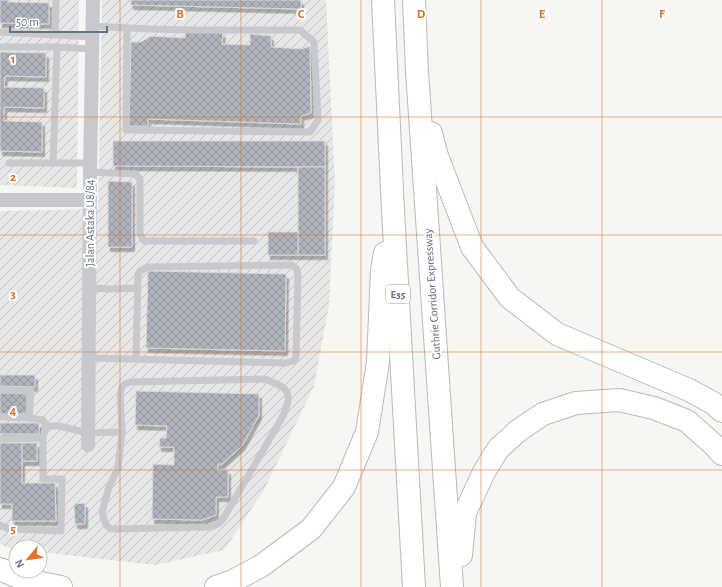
<svg xmlns="http://www.w3.org/2000/svg" width="722" height="587" font-family="'Alegreya Sans',sans-serif">
  <style>
    .industrial { fill: url(#industrial-furrows) }
    .building { fill: url(#building-cross-hatch); stroke: #d8d8d6; filter: url(#shadow) }
    .lines { fill: none; stroke-linecap: round; stroke-linejoin: round }
    .highway-casing { stroke: #b7b9bd; stroke-width: 24 }
    .lane { stroke: #c7c9cd; stroke-width: 7 }
    .street { stroke: #c7c9cd; stroke-width: 14 }
    .highway { stroke: #fff; stroke-width: 22 }
    .grid { fill: none; stroke: #d8732f; stroke-width: 1; stroke-opacity: 0.55 }
    .labels { text-anchor: middle; stroke-width: 4; stroke-linejoin: round; paint-order: stroke }
    .shield { fill: #fff; stroke: #939caa; stroke-width: 1 }
    .shield-label { font-size: 11px; font-weight: bold; fill: #657185 }
    .street-label { font-size: 12px; fill: #657185; stroke: #fff }
    .grid-label { font-size: 13px; text-anchor: middle; font-weight: bold; fill: #d8732f; stroke: #fff; stroke-width: 4; stroke-linejoin: round; paint-order: stroke }
  </style>
  <defs>
    <pattern id="industrial-furrows" width="10" height="10" patternUnits="userSpaceOnUse"><rect width="10" height="10" fill="#e7e7e7"/><path d="M-1 1l2-2M0 10L10 0M9 11l2-2" fill="none" stroke="#bfc0c1"/></pattern>
    <pattern id="building-cross-hatch" width="8" height="8" patternUnits="userSpaceOnUse"><rect width="8" height="8" fill="#afb4bc"/><path d="M0 0l8 8M0 8l8-8" fill="none" stroke="#92979e"/></pattern>
    <filter id="shadow"><feDropShadow dx="2.5" dy="4.5" stdDeviation="0" flood-color="#0004"/></filter>
  </defs>
  <rect width="100%" height="100%" fill="#f6f7f3"/>
  <g class="industrial">
    <polygon points="0,0 79,0 77,188 0,185"/>
    <polygon points="102,0 326,0 335,182 329,305 314,386 264,490 224,550 155,565 40,552 40,547 16,547 16,549 12,549 0,544 0,211 98,209"/>
  </g>
  <g class="building">
    <polygon points="0,0 8,0 8,2 49,3 49,24 0,23"/>
    <polygon points="131,0 301,0 301,9 131,5"/>
    <polygon points="186,31 223,33 222,44 250,45 250,34 271,36 271,47 302,49 310,46 311,113 301,116 301,124 148,119 148,126 129,126 131,42 141,42 151,36 185,38"/>
    <polygon points="0,52 46,53 46,77 5,76 4,87 44,88 44,108 4,107 4,121 42,122 42,152 0,151"/>
    <polygon points="113,141 325,141 325,167 113,166"/>
    <rect x="298" y="167" width="27" height="88"/>
    <polygon points="108,181 132,182 132,247 108,247"/>
    <rect x="268" y="232" width="30" height="23"/>
    <polygon points="148,271 286,274 285,351 146,348"/>
    <polygon points="0,375 35,375 35,387 0,386"/>
    <polygon points="136,391 259,394 259,415 242,446 222,464 218,464 217,470 228,470 228,497 216,497 216,515 202,520 152,519 153,464 174,465 174,447 159,447 160,438 166,438 167,426 135,425"/>
    <rect x="0" y="393" width="27" height="21"/>
    <rect x="0" y="423" width="39" height="11"/>
    <polygon points="0,443 22,443 22,483 55,483 56,521 12,521 12,504 0,504"/>
    <rect x="22" y="443" width="15" height="18"/>
    <polygon points="85,503 85,524 75,524 74,504"/>
  </g>
  <g class="lines">
    <defs>
      <g id="highway">
        <polyline points="383,0 393,211 414,587"/>
        <polyline points="414,0 417,71 452,587"/>
        <polyline points="431,133 437,156 472,247 510,298 557,334 689,390 713,403 722,411"/>
        <polyline points="461,555 465,513 484,472 498,449 519,430 543,414 576,403 619,400 654,408 687,421 714,445 722,454"/>
        <polyline points="0,569 25,580 61,587"/>
        <polyline points="216,587 231,582 261,566 311,529 344,487 367,432 378,362 382,270 385,253"/>
      </g>
    </defs>
    <use href="#highway" class="highway-casing"/>
    <g class="lane">
      <path d="M93,26c69,5 138,4 207,4l14,12 4,78 -8,12 -184,-2 1,-102"/>
      <polyline points="0,32 55,35 56,0"/>
      <polyline points="55,35 93,37"/>
      <polyline points="0,47 57,47 92,49"/>
      <polyline points="9,163 53,163 57,47"/>
      <polyline points="53,163 91,163"/>
      <polyline points="90,172 135,174 140,179 140,234 144,241 254,241"/>
      <polyline points="89,288 110,289 137,288"/>
      <polyline points="89,358 286,363 293,361 296,358 298,274 296,268 292,265 148,267 140,271 138,274 136,359"/>
      <path d="M265,379c23,9 29,12 18,37l-60,103 -5,5 -7,3 -100,2 -4,-3 -3,-6 -2,-8 7,-25 9,-19 4,-36 -2,-38 2,-7 3,-3 5,-2z"/>
      <polyline points="0,390 31,391 29,418 43,420 46,426 43,438 43,479 62,479 61,531 9,529 0,525"/>
      <polyline points="0,417 29,418"/>
      <polyline points="46,426 59,426 88,433 122,432"/>
      <polyline points="0,439 43,438"/>
    </g>
    <g class="street">
      <polyline points="0,200 90,200"/>
      <polyline points="88,445 90,172 93,0"/>
    </g>
    <use href="#highway" class="highway"/>
  </g>
  <path class="grid" d="M120,0v587M241,0v587M361,0v587M481,0v587M602,0v587M0,117h722M0,235h722M0,352h722M0,470h722"/>
  <g class="labels">
    <rect class="shield" x="386" y="285" width="24" height="18" rx="3"/>
    <g class="shield-label">
      <text x="398" y="298">E35</text>
    </g>
    <g class="street-label">
      <text transform="translate(90 223) rotate(-90)" y="4">Jalan Astaka U8/84</text>
      <text transform="translate(432 294) rotate(-94)" y="4">Guthrie Corridor Expressway</text>
    </g>
  </g>
  <g class="grid-label">
    <text x="180" y="18">B</text>
    <text x="301" y="18">C</text>
    <text x="421" y="18">D</text>
    <text x="542" y="18">E</text>
    <text x="662" y="18">F</text>
    <text x="13" y="63">1</text>
    <text x="13" y="181">2</text>
    <text x="13" y="298">3</text>
    <text x="13" y="415">4</text>
    <text x="13" y="533">5</text>
  </g>
  <g transform="translate(28 559) rotate(241)"><circle r="19" fill="#ffffff" stroke="#c1c6ce"/>
  <path d="M0-3L7 15L0 10L-7 15Z" fill="#e57325"/>
  <text y="-6" font-size="11" font-weight="bold" text-anchor="middle" fill="#657185">N</text>
  </g>
  <path d="M10 26v6h97v-6" fill="none" stroke="#657185" stroke-width="2"/>
  <text x="16" y="26" font-size="12" fill="#657185" stroke="#ffffff" stroke-width="3" paint-order="stroke">50 m</text>
</svg>
